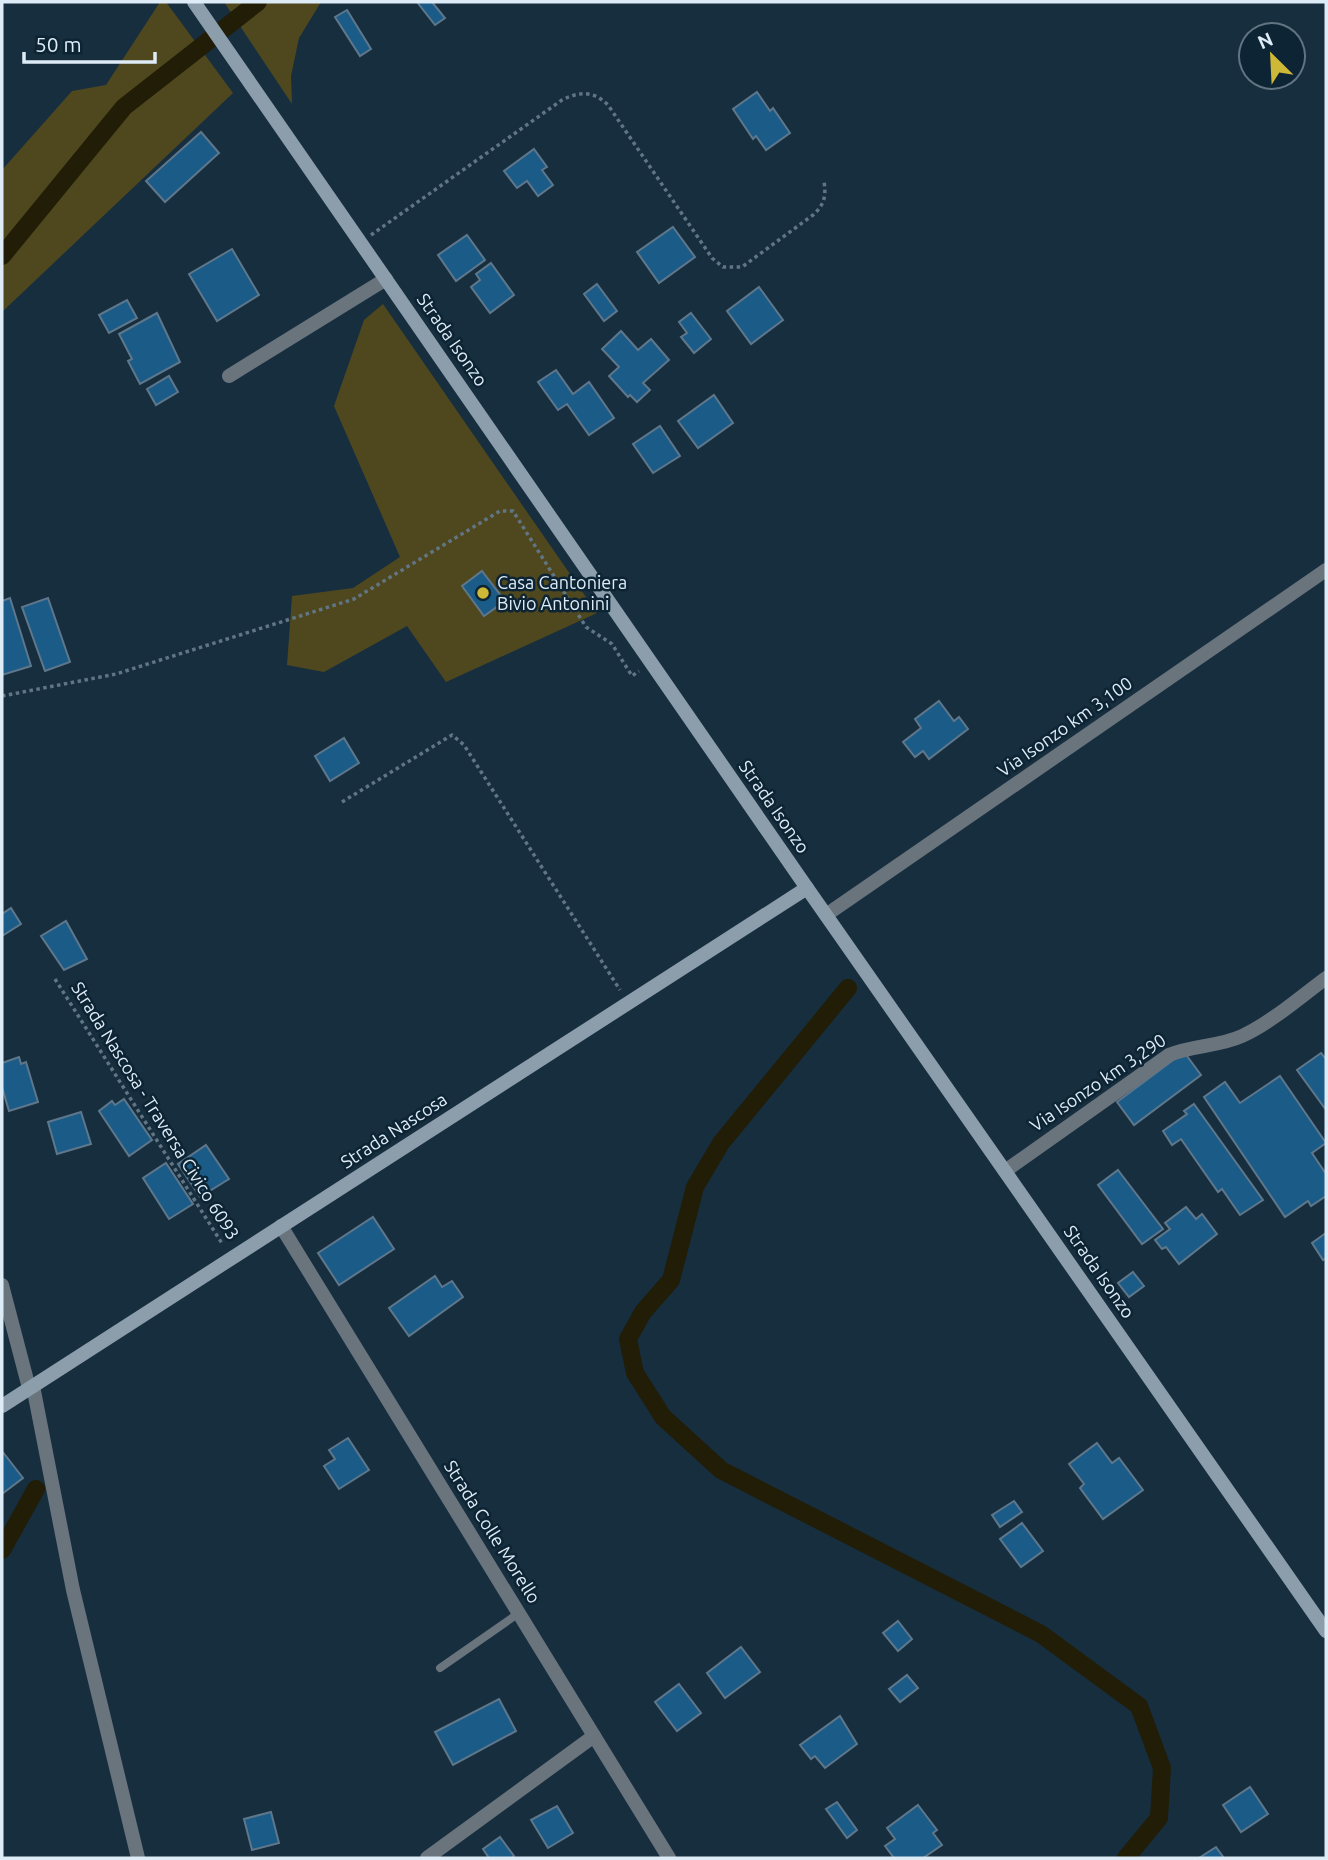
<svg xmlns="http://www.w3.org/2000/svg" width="1328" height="1860" font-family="Ubuntu,sans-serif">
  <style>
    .green { fill: #4f481e }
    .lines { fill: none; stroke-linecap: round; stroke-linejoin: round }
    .canal { stroke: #211d06; stroke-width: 18 }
    .building { fill: #1b5b87; stroke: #5f778b; stroke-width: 2 }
    .path { stroke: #617584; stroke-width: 3.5; stroke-dasharray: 3.5 3.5; stroke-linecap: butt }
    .lane { stroke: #6a747d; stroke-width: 8 }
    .street { stroke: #6a747d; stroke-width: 14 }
    .secondary { stroke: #8c9eac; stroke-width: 14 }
    .poi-dot { fill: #ceb837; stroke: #0d2434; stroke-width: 2.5 }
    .labels { text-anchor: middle; stroke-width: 5; stroke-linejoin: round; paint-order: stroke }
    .street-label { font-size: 18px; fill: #deecf7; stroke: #0d2434 }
    .poi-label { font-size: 18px; fill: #deecf7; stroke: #0d2434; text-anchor: start }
  </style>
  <rect width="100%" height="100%" fill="#172e3f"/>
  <g class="green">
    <polygon points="160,2 166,2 233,93 2,312 2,170 72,91 106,85"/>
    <polygon points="224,2 321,2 299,38 291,76 292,104"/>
    <polygon points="383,304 597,613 446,682 407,626 324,672 287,665 292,596 353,588 400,557 334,406 364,320"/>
  </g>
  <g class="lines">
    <g class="canal">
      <polyline points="2,256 124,107 258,2"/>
      <polyline points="848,988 721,1143 695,1187 671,1280 643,1312 628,1339 635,1373 663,1417 721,1470 1041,1634 1139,1706 1162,1768 1159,1818 1126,1858"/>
      <polyline points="2,1550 36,1489"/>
    </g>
  </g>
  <g class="building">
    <polygon points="417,2 432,2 445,18 435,25"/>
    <polygon points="347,10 371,49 360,56 335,17"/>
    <polygon points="757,92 770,111 773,108 790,133 766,150 756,136 753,139 733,109"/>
    <polygon points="201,132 219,153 165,202 146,181"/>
    <polygon points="534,149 547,167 542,170 553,185 538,196 527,181 517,188 504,171"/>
    <polygon points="673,227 695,257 659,283 637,252"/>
    <polygon points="467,235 485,260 456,281 438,255"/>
    <polygon points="232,249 259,295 217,321 189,274"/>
    <polygon points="491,263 514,295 490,313 471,287 480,280 476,274"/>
    <polygon points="597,284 617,311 604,321 584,294"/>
    <polygon points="759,287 783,320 751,344 727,311"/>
    <polygon points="127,300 137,318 109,333 99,315"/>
    <polygon points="157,313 180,362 140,384 128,361 132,359 119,334"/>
    <polygon points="691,313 711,339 694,353 681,337 687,333 679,322"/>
    <polygon points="621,331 638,350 651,339 669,360 643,383 650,390 637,402 630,395 628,397 609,376 619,367 602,349"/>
    <polygon points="556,370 573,394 589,382 614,418 589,435 567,404 558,410 538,382"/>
    <polygon points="169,376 178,392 156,405 147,389"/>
    <polygon points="714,395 733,423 698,448 678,421"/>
    <polygon points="660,426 680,456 653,473 633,444"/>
    <polygon points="482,571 505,601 484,616 462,586"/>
    <polygon points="10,598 31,666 2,675 2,601"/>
    <polygon points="48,598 70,662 45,671 22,607"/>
    <polygon points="939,701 954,721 959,717 968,729 929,759 923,751 915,757 903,742 921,728 915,719"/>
    <polygon points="344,738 359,763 330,781 315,756"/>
    <polygon points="11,908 21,924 2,936 2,914"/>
    <polygon points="66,921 87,959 64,970 41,936"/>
    <polygon points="1184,1052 1201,1075 1134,1125 1117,1102"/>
    <polygon points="1321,1053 1326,1059 1326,1110 1297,1070"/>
    <polygon points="19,1057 21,1064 26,1062 38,1102 9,1111 2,1087 2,1063"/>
    <polygon points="1280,1076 1326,1143 1312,1153 1326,1174 1326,1196 1311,1206 1308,1201 1285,1217 1204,1097 1225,1082 1240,1103"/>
    <polygon points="124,1099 152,1140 129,1156 99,1111 112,1101 115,1105"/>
    <polygon points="1194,1104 1263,1200 1240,1215 1222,1189 1218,1192 1181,1139 1172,1145 1163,1131 1187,1114 1184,1111"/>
    <polygon points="81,1112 91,1144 57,1154 48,1122"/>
    <polygon points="206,1145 229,1179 200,1197 178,1164"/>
    <polygon points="166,1163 193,1204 169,1219 143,1178"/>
    <polygon points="1118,1170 1163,1229 1142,1244 1098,1185"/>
    <polygon points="1186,1207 1196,1219 1202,1214 1217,1234 1179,1264 1166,1247 1162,1249 1155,1240 1170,1229 1165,1223"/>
    <polygon points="373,1217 394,1249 339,1285 318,1253"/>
    <polygon points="1326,1233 1326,1258 1323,1260 1312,1243"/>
    <polygon points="1133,1272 1144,1286 1129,1297 1118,1283"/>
    <polygon points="435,1276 442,1287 452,1281 463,1297 409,1336 389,1308"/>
    <polygon points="348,1438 369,1470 339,1489 324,1466 335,1459 329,1450"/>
    <polygon points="1097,1443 1112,1463 1119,1458 1143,1490 1103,1519 1080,1488 1084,1484 1069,1464"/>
    <polygon points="2,1451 23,1478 2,1494"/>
    <polygon points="1014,1501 1022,1512 1000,1527 992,1515"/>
    <polygon points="1022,1523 1043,1551 1021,1567 1000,1539"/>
    <polygon points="898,1621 912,1639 898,1651 883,1633"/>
    <polygon points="741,1647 760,1672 725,1698 707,1673"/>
    <polygon points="907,1675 918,1688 900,1702 889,1689"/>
    <polygon points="679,1684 701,1713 677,1731 655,1702"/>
    <polygon points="499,1699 516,1731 453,1765 435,1732"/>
    <polygon points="840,1716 857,1744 825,1768 815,1756 811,1759 800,1745"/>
    <polygon points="1250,1787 1268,1814 1241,1832 1223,1805"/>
    <polygon points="837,1802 857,1830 847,1838 826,1809"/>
    <polygon points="918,1805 937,1830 933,1833 942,1845 923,1858 894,1858 885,1846 895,1839 887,1828"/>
    <polygon points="557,1806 573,1833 548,1848 531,1820"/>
    <polygon points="271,1812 279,1843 252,1850 244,1819"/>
    <polygon points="500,1837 514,1856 511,1858 489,1858 483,1849"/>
    <polygon points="1216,1847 1224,1858 1199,1858"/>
  </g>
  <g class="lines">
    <g class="path">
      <path d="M371,235l191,-135c18,-9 32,-9 46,5l104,153 11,9h19l71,-52c12,-11 13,-19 11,-34"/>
      <polyline points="2,696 116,674 354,599 500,511 513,511 586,627 612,644 632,676 639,671"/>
      <polyline points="342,802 452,735 464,745 620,990"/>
      <polyline points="55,979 223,1245"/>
    </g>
    <polyline class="lane" points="440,1668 519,1613"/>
    <g class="street">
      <polyline points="229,376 386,279"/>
      <polyline points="826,915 1326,570"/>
      <path d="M1005,1171l164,-116c23,-10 49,-8 73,-19 30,-14 57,-38 84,-58"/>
      <polyline points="281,1226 669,1858"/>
      <polyline points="2,1285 29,1388"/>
      <polyline points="33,1386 73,1590 138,1858"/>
      <polyline points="427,1858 594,1736"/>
    </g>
    <g class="secondary">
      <polyline points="194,2 807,888 1326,1631"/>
      <polyline points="2,1406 807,888"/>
    </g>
  </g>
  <circle class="poi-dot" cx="483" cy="593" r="7"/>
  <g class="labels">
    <g class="street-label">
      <text transform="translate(452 340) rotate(55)" y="6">Strada Isonzo</text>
      <text transform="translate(1065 727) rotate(-35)" y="6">Via Isonzo km 3,100</text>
      <text transform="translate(774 807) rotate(55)" y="6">Strada Isonzo</text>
      <text transform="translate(1098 1083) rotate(-34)" y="6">Via Isonzo km 3,290</text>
      <text transform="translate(155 1111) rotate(58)" y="6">Strada Nascosa - Traversa Civico 6093</text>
      <text transform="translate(394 1131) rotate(-33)" y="6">Strada Nascosa</text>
      <text transform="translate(1099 1272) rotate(55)" y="6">Strada Isonzo</text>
      <text transform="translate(492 1532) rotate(58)" y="6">Strada Colle Morello</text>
    </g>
    <g class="poi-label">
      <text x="497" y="589">Casa Cantoniera<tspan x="497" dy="21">Bivio Antonini</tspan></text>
    </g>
  </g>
  <rect width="1328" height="1860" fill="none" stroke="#deecf7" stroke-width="7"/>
  <g transform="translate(1272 56) rotate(336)"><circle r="33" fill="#0d2434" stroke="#617482" stroke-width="2"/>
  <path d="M0-5L12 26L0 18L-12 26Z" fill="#ceb837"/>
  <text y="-10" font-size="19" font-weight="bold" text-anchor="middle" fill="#deecf7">N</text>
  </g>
  <path d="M24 52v10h131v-10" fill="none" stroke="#deecf7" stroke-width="3.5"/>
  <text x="35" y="52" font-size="21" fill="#deecf7" stroke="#0d2434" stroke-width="5" paint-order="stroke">50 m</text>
</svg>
